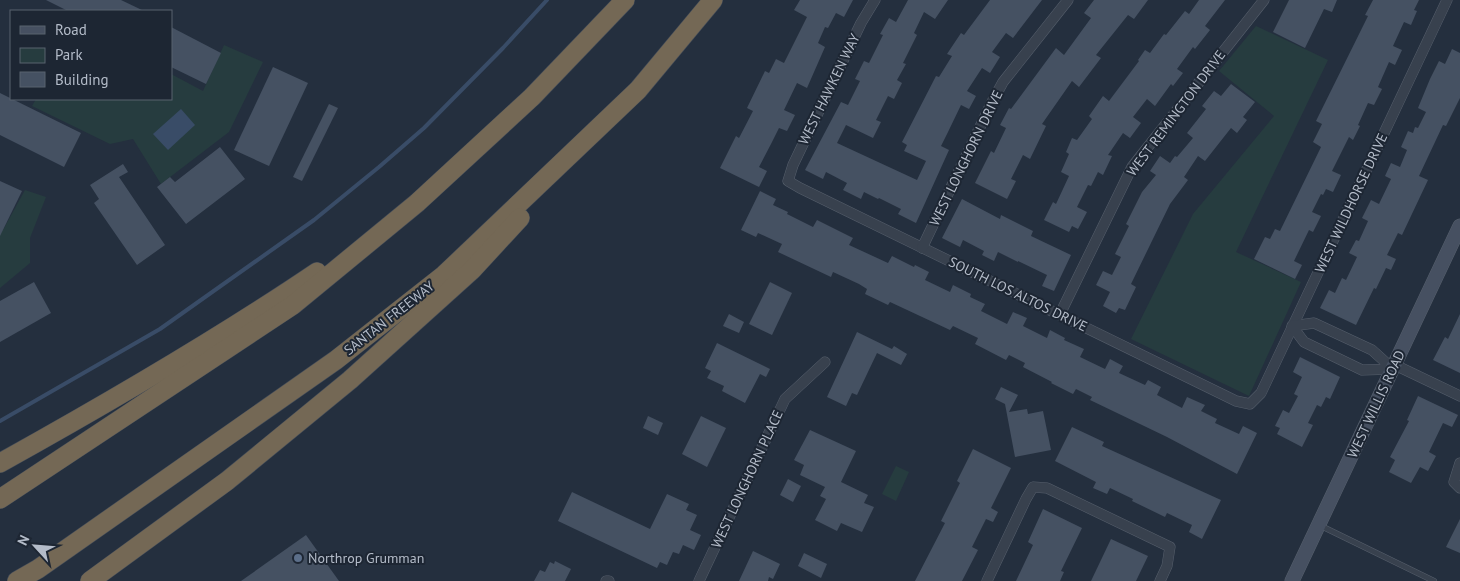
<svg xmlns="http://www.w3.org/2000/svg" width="1460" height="581" font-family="'PT Sans',sans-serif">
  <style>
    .green { fill: #263c3f }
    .water { fill: #394c67 }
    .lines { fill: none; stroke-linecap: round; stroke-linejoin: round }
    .stream { stroke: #394c67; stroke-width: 4 }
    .building { fill: #455162 }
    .lane-casing { stroke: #565f6c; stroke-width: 6 }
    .street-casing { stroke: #565f6c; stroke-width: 11 }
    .secondary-casing { stroke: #565f6c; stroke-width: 15 }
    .highway-casing { stroke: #434c59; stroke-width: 20 }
    .lane { stroke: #38414e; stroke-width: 5 }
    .street { stroke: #38414e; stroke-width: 10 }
    .secondary { stroke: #465061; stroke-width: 14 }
    .highway { stroke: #746855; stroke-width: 19 }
    .service-dot { fill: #5c6f8a; stroke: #1d2633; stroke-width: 2 }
    .labels { text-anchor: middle; stroke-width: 4; stroke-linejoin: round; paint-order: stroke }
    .street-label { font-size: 14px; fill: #b4bcc9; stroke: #1d2633 }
    .poi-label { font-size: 14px; fill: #b4bcc9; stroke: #1d2633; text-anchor: start }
  </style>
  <rect width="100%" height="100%" fill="#242f3e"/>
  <g class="green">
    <polygon points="1256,26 1328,60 1236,252 1301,282 1249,396 1131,339 1193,214 1274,116 1219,71"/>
    <polygon points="224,45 263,62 229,132 161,184 133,139 110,144 32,106 36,99 171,99 171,74 203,91"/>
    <polygon points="25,190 46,197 30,238 30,263 0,288 0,229 3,230"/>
    <polygon points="896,466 909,472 896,501 882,494"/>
  </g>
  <polygon class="water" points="181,109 195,125 168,150 153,134"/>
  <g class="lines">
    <polyline class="stream" points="0,421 160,329 314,220 379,167 424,128 503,48 547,0"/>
  </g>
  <g class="building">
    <polygon points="46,0 121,0 144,11 68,11"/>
    <polygon points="800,0 853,0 844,17 836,13 828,28 825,27 818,43 825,47 807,88 797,83 784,110 795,115 787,131 779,128 771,144 759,167 767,171 759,187 720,168 736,136 739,138 753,111 747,108 765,71 769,73 776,59 784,63 807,17 794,10"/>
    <polygon points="908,0 948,0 935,19 924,12 914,33 917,35 903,63 906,64 897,80 902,83 894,99 888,96 876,120 881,122 873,138 846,125 837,143 917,180 926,161 904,151 907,145 902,142 936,76 939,77 952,56 947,54 961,33 964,35 990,0 1042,0 1013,38 1006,33 992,52 1000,57 990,73 982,68 967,91 976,96 969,109 961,105 948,132 941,146 949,150 916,223 898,214 901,209 879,198 878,199 864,192 861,199 843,190 847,183 826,172 823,179 805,170 841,102 848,105 860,81 855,79 864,61 869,63 883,35 880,34 889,18 896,22"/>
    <polygon points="1094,0 1148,0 1134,19 1128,15 1096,55 1101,58 1079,87 1072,81 1042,124 1046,126 1030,159 1023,155 1011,179 1016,181 1007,199 975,183 991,151 994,153 1006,128 1000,125 1009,108 1011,109 1056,48 1064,55 1091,18 1084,13"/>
    <polygon points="1199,0 1225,0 1205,26 1210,30 1195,49 1193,47 1177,69 1183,73 1173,86 1171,84 1155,106 1147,99 1133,117 1141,123 1130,138 1123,133 1108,155 1112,156 1103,175 1098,172 1091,186 1088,185 1077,207 1087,212 1078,229 1072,226 1069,232 1044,220 1053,202 1056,204 1069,176 1061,172 1069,154 1066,152 1072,138 1077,140 1092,119 1089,116 1103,96 1109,101 1139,61 1138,60 1145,50 1150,53 1164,34 1166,35 1185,11 1189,14"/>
    <polygon points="1289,0 1337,0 1332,12 1324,9 1305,48 1273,32"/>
    <polygon points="1373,0 1419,0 1414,10 1417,11 1411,25 1404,22 1393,46 1402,50 1395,65 1389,62 1378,87 1382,89 1374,105 1368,103 1358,125 1360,126 1353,140 1349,137 1332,171 1341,175 1333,192 1326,189 1323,195 1321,194 1312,212 1321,216 1313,232 1309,230 1294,261 1302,265 1295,279 1254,259 1265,237 1270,239 1275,229 1280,231 1321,147 1313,142 1322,124 1316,121 1368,16 1365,15"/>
    <polygon points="171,27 221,53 206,84 171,67"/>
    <polygon points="1452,49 1460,53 1460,98 1446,126 1443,125 1419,176 1428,180 1402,235 1398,233 1387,255 1396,259 1391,270 1386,268 1376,289 1374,288 1356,325 1320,308 1329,290 1335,293 1342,278 1346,280 1357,257 1349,253 1356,240 1359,241 1368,221 1362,218 1371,200 1379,204 1391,179 1385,176 1391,163 1400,167 1407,150 1401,147 1408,131 1413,133 1415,127 1418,128 1426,112 1418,108 1430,79 1439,61 1445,64"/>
    <polygon points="273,67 308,83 269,166 234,150"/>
    <polygon points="1231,84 1255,102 1243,117 1247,120 1237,133 1231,128 1205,161 1198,156 1184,177 1188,180 1170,204 1131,284 1136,287 1125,310 1119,308 1116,313 1103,306 1110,292 1096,285 1103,271 1112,275 1121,257 1115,254 1129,226 1126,224 1142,192 1156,175 1150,171 1160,156 1170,163 1175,156 1177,157 1193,138 1187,133 1206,109 1202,106 1214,91 1221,96"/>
    <polygon points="0,93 81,133 64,167 0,135"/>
    <polygon points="329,104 338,108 302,181 293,177"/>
    <polygon points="220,147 245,179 186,224 157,187 170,177 175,182"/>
    <polygon points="123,164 128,172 119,177 165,245 137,265 94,203 99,199 90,185"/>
    <polygon points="0,181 22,191 0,236"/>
    <polygon points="760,191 776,199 773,205 788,212 787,214 813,227 817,220 853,238 849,245 888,263 892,256 914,267 915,265 929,272 925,280 950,292 953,285 971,294 970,297 985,304 981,311 1007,324 1013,312 1027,318 1023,326 1047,338 1050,330 1065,338 1064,340 1084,349 1080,357 1105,369 1110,359 1123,366 1119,373 1145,385 1148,380 1161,387 1157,395 1182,408 1187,397 1205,405 1201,411 1217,419 1215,423 1239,434 1243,426 1257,433 1237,474 1167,437 1090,400 1092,397 1076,389 1073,394 1051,383 1052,382 1023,367 1025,363 1009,355 1006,360 975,344 978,338 953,326 950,330 890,302 888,305 865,294 867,289 859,284 833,272 831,277 778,252 782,244 758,233 756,237 741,230"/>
    <polygon points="962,199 1000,219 1001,215 1033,231 1031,236 1071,255 1054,291 1042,286 1047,275 1018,261 1018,262 998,252 994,261 982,255 984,251 963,240 960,247 942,238"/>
    <polygon points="34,282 51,313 0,342 0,301"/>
    <polygon points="770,282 792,293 772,335 749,324"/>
    <polygon points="729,314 744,322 739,333 723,326"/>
    <polygon points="1460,314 1460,373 1433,360 1445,337 1448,339"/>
    <polygon points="857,332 892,349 894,346 907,354 901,365 877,353 857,395 852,393 846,406 827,397"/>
    <polygon points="717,343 770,369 766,377 760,374 745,403 722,391 724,386 707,378 711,371 705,368"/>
    <polygon points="1300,357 1340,377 1330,399 1326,397 1321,407 1317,405 1308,423 1313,425 1302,447 1277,434 1280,428 1275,426 1283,410 1289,413 1298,396 1294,394 1302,377 1293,372"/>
    <polygon points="1001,387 1018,395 1009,412 1027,409 1028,414 1043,411 1051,450 1015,457 1005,404 995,399"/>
    <polygon points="1418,396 1458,415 1452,427 1443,423 1429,452 1436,456 1428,471 1420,467 1411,483 1389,472 1395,460 1390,457 1409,421 1407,420"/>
    <polygon points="648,416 663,423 658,435 643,428"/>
    <polygon points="701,416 726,428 707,467 682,454"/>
    <polygon points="1072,427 1104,442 1102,446 1221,500 1202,539 1189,532 1192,525 1167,513 1165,517 1132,501 1133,499 1110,488 1107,494 1093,488 1096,482 1055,461"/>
    <polygon points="810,430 856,451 841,482 868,495 864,503 874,507 862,532 841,523 837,531 815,520 826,499 820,496 825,487 800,475 804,465 794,460"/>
    <polygon points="973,449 1011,468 991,508 998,512 993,522 986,519 972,547 978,550 962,581 915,581 945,523 941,521 960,483 957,481"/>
    <polygon points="788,479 801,486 793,502 780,495"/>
    <polygon points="572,492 650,529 667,494 689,504 686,510 697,515 690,530 701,535 694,550 683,545 679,554 673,552 667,565 660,562 657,568 558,521"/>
    <polygon points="1043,509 1082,528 1061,571 1064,572 1060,581 1016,581 1033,545 1028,542"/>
    <polygon points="1460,519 1460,553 1446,547"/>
    <polygon points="306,535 339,581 241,581"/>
    <polygon points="1111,539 1148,556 1136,581 1091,581"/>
    <polygon points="753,551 780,564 773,579 769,577 768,581 739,581"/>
    <polygon points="804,553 827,564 821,578 798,566"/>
    <polygon points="555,561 571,569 565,581 534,581 540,570 545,572 550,562 554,564"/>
  </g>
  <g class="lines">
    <defs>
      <polyline id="lane" points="1319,525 1434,581"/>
      <g id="street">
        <polyline points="875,0 861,23 793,165 788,181 800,188 1236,401 1250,404 1261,393 1447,0"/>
        <polyline points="922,248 991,104 1003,82 1068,0"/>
        <polyline points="1060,314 1132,167 1264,0"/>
        <polygon points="1314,323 1372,350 1393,369 1362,370 1304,342 1292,326"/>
        <polyline points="1395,365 1460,396"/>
        <polyline points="1460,463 1454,482 1460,488"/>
        <polyline points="606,581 609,581"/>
        <polyline points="699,581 785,399 825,362"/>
        <polyline points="987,581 1026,499 1033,487 1047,488 1170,547 1167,566 1160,581"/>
      </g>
      <polyline id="secondary" points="1292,581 1460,226"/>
      <g id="highway">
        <path d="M0,463c108,-60 215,-122 317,-191"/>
        <polyline points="0,499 293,305 417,203 532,97 625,0"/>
        <polyline points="17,581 38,569 336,360 444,275 638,90 713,0"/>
        <polyline points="90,581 227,481 350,380 472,270 520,218"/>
      </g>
    </defs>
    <use href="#lane" class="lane-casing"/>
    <use href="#street" class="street-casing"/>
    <use href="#secondary" class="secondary-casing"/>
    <use href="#highway" class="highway-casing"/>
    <use href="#lane" class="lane"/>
    <use href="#street" class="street"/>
    <use href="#secondary" class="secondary"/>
    <use href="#highway" class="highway"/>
  </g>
  <circle class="service-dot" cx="298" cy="558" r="5"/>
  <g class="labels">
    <g class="street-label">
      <text transform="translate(829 89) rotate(-64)" y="5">WEST HAWKEN WAY</text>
      <text transform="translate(1176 113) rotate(-53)" y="5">WEST REMINGTON DRIVE</text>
      <text transform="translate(966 158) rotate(-64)" y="5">WEST LONGHORN DRIVE</text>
      <text transform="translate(1351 203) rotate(-65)" y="5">WEST WILDHORSE DRIVE</text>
      <text transform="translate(1018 294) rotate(26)" y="5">SOUTH LOS ALTOS DRIVE</text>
      <text transform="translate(389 318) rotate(-38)" y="5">SANTAN FREEWAY</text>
      <text transform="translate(1376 404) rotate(-65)" y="5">WEST WILLIS ROAD</text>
      <text transform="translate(747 479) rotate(-65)" y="5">WEST LONGHORN PLACE</text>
    </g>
    <g class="poi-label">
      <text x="308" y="563">Northrop Grumman</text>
    </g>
  </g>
  <rect x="10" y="10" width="162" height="90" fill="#1d2633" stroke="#59626f"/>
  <rect x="20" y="26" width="25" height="8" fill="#465061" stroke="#59626f"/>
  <text x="55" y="35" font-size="15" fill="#b4bcc9">Road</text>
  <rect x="20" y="48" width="25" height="15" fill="#263c3f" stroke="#59626f"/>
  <text x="55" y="60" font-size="15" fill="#b4bcc9">Park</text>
  <rect x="20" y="72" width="25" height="15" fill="#455162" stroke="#59626f"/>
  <text x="55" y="85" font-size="15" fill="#b4bcc9">Building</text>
  <g transform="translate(35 546) rotate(296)" stroke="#1d2633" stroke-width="4" paint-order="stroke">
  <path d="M0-4L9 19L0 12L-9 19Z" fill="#b4bcc9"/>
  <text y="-8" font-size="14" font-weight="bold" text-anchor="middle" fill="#b4bcc9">N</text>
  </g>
</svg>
